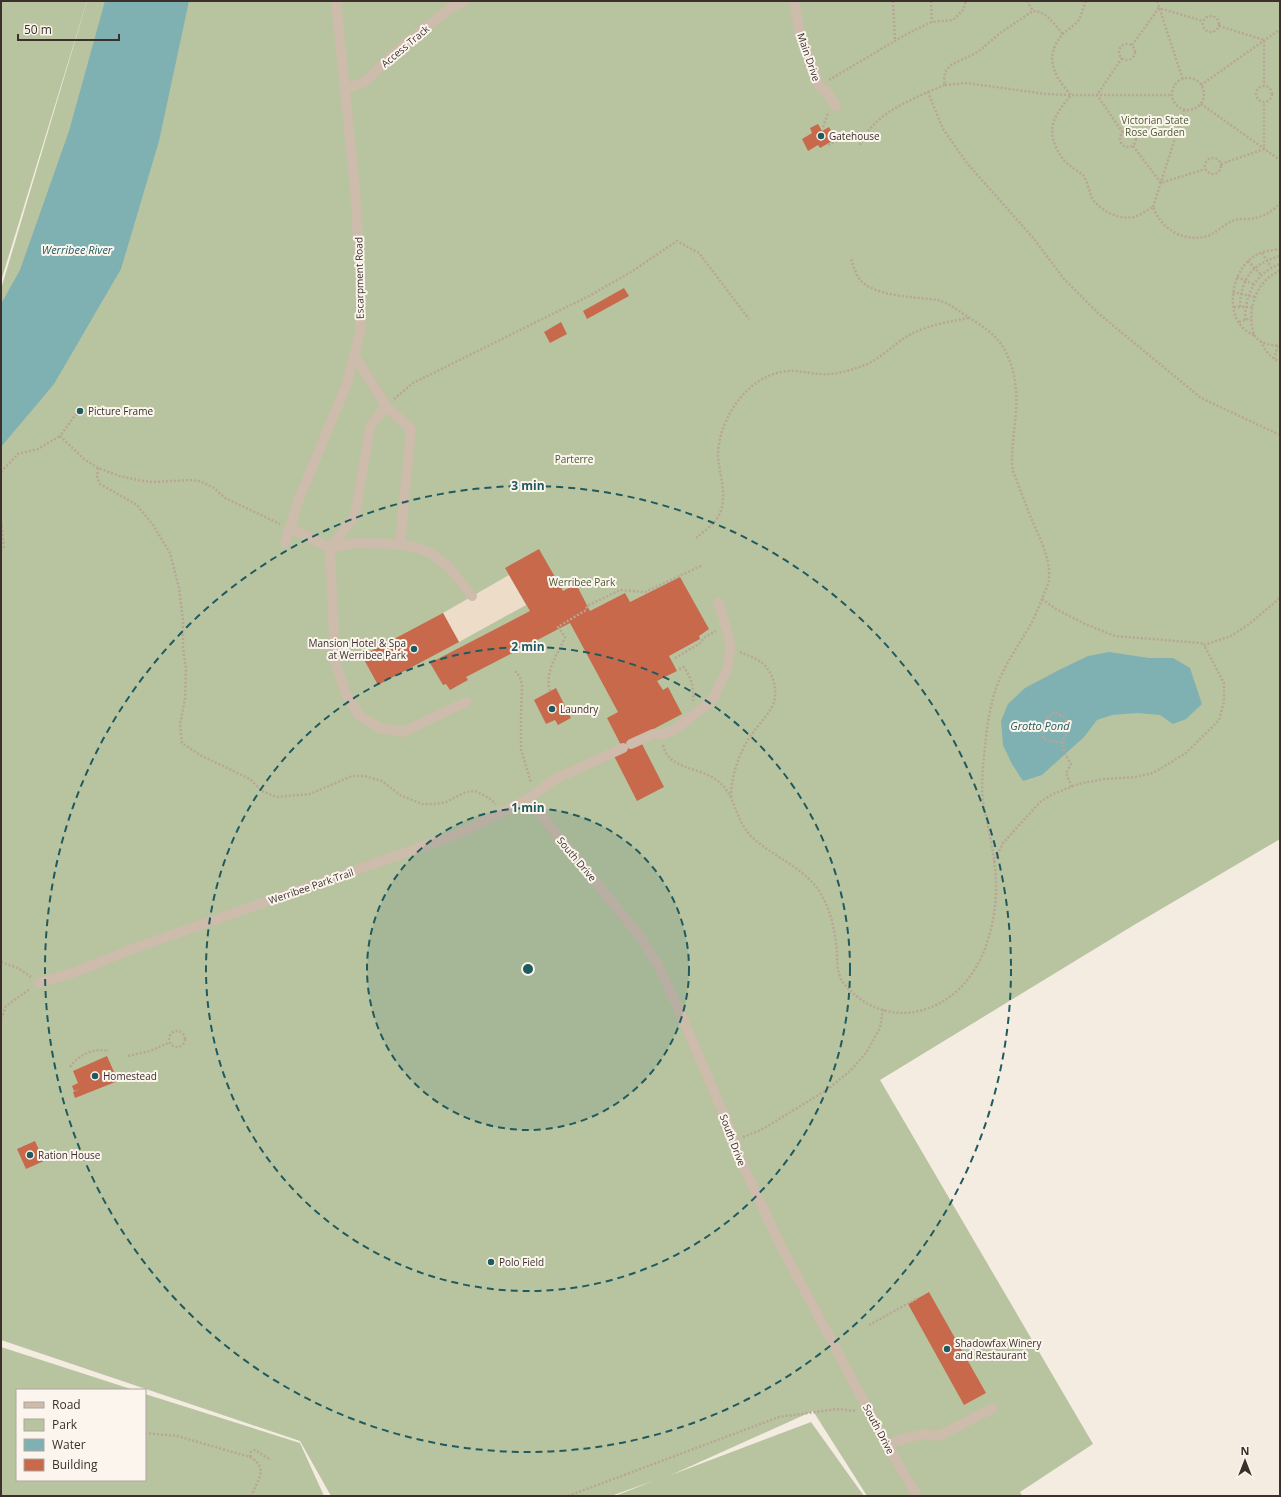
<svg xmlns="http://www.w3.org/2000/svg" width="1281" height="1497" font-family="'Open Sans',sans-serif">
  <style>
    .green { fill: #b8c4a0 }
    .plaza { fill: #ecdcc8 }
    .water { fill: #7fb0b2 }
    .building { fill: #c8694b }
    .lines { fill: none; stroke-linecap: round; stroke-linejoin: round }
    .path { stroke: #b9a596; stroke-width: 2.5; stroke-dasharray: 2 2; stroke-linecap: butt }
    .minor { stroke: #cdbbac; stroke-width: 10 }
    .ring { fill: none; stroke: #1f5a5e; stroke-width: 2; stroke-dasharray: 7 5 }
    .poi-dot { fill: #1f5a5e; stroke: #fbf5ee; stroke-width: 1.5 }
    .labels { text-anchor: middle; stroke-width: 4; stroke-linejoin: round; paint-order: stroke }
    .street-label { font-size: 10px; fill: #3b302b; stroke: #fbf5ee }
    .park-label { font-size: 10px; fill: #4a5a2e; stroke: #fbf5ee }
    .poi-label { font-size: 10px; fill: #3b302b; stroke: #fbf5ee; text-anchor: start }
    .water-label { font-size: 11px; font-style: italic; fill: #1f5a5e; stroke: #fbf5ee }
    .centre { fill: #1f5a5e; stroke: #fbf5ee; stroke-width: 2 }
    .ring-label { font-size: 12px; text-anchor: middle; font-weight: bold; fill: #1f5a5e; stroke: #fbf5ee; stroke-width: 4; stroke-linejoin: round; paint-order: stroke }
  </style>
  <rect width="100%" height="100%" fill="#f4ebe1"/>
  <g class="green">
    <polygon points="1,1 87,1 1,281"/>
    <polygon points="87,1 1280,1 1280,839 1134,925 880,1080 1093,1444 1020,1492 1022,1496 867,1496 813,1411 671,1475 811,1422 864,1496 615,1496 653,1481 611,1496 331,1496 300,1441 1,1340 1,289"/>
    <polygon points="1,1347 134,1390 17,1390 17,1480 145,1480 145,1394 300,1443 324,1496 1,1496"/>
  </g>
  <polygon class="plaza" points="509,575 526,605 459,642 443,613"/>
  <g class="water">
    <polygon points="105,1 189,1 159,141 121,269 54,384 1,447 1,304 20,270 69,131"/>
    <polygon points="1109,652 1149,658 1173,658 1190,668 1202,704 1186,719 1173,724 1160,715 1137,713 1112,715 1097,720 1084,737 1042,775 1023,781 1012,764 1003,745 1001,721 1008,704 1025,688 1059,670 1088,656"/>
  </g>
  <g class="building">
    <polygon points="818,124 822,131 829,127 836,139 820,148 818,145 808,151 802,139 812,133 810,128"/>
    <polygon points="624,288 629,296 587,319 583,311"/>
    <polygon points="561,322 567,334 550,343 544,332"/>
    <polygon points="539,549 563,591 576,584 590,611 625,593 630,602 680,577 709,629 699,636 700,639 669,656 677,671 657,681 663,690 668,687 682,714 629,742 641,742 664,787 637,801 614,756 624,751 607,718 618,712 570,623 466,677 468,680 450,690 446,684 443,685 430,663 530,611 505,568"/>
    <polygon points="443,613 459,642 378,685 362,656"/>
    <polygon points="556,688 571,718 558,725 555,720 546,724 534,700"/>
    <polygon points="107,1056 118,1081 75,1098 73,1092 80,1089 74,1091 72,1086 78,1083 73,1071"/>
    <polygon points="35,1141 44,1161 26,1169 17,1149"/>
    <polygon points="929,1292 986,1393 964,1405 908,1304"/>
  </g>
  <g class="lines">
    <g class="path">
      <polyline points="893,1 895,41"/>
      <polyline points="931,1 932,22"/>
      <path d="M1027,1l6,10c14,0 21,14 30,23"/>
      <path d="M1086,1c-3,7 -4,14 -8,20 -5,6 -12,9 -16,14 -19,23 -7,42 9,60 -14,17 -26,32 -14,54 3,6 6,11 11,15 4,4 10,7 15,11 4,5 6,16 9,23 8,13 27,22 42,19 7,-2 13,-7 19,-10 8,22 31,36 54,29 10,-3 17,-12 27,-16 5,-1 10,-1 15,-1 10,-1 17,-4 25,-10 3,-3 5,-4 6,-7"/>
      <polyline points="1157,1 1183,80"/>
      <circle cx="1211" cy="24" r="8"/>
      <polyline points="1219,26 1264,40 1264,86"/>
      <circle cx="1127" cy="52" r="8"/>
      <polyline points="1132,45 1159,8 1203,21"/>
      <polyline points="1122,58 1097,95 1123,133"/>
      <circle cx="1188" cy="94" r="16"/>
      <polyline points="829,80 905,35 927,24 932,22 953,20 963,10 966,1"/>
      <polyline points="945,85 967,83 1046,94 1071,95 1172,95"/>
      <polyline points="1201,85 1279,30"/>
      <circle cx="1264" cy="94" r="8"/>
      <polyline points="928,92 945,85 944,80 945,72 951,65 978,52 1000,33 1033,11"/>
      <polyline points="1201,104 1280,160"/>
      <polyline points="823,127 828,113"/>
      <circle cx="1128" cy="139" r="8"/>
      <polyline points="828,145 853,134"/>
      <path d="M860,145c12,-28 41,-41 68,-53l15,37 24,34 67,76 30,40 34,34 103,85 79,37"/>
      <polyline points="1133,146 1161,183 1205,169"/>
      <circle cx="1213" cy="166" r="8"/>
      <polyline points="1221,164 1264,149 1264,102"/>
      <polyline points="1153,207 1184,110"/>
      <polyline points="1262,253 1271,267"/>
      <polyline points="1248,261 1261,275"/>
      <path d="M1280,271c-22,8 -31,34 -28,55 1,3 1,7 2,9 6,9 17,10 26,11"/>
      <polyline points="1237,277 1253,284"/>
      <polyline points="1233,292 1255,297"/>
      <polyline points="1234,307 1252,307"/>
      <path d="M1240,307c1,-29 12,-43 40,-51"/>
      <path d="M1245,320c0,-25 10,-47 35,-56"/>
      <polyline points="1239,322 1251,318"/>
      <path d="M1254,335c-31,-11 -26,-64 2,-80 7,-4 16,-5 24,-6"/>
      <path d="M1261,341c3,9 10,17 19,21"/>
      <polyline points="1274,359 1278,345"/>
      <polyline points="394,399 413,383 589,296 631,272 677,241 699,253 749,319"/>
      <polyline points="80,411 74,417 60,436 85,460 98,468 119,476 143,481 153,482 193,480 202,482 214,488 225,498 280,524"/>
      <polyline points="98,468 97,478 100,484 137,505 153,525 170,553 179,588 183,620 183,648 186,669 185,699 180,725 182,743 200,755 250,779 262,791 276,797 310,794 352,776 364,776 382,781 400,795 422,804 436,804 446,802 466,792 475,791 489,798 496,804"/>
      <polyline points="1,472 18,454 38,449 60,436"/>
      <polyline points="1,522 4,547 1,550"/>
      <path d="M696,538c7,-6 16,-12 22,-21 11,-19 1,-42 0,-62 0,-8 2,-17 4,-24 10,-29 33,-57 66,-60 13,-1 26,4 39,3 13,0 27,-5 38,-9 19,-8 31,-24 48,-32 17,-8 38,-12 56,-15"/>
      <polyline points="1042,599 1056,609 1085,624 1115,636 1201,643 1204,645"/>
      <polyline points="675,658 699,644 705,637 716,631"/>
      <path d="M679,669l5,-2c8,13 10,19 9,34"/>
      <polyline points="515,671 520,677 522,685 521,717 521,749 531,783"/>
      <path d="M550,691c-6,-19 8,-37 15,-54l-7,-10 28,-17 1,-4 33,-16 25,2 58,-27"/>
      <path d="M1062,743l7,-15 -5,-11 -10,-5c-9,7 -15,15 -10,27l18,4 3,11 6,10 -5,9 6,14"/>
      <path d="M663,745c5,24 35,22 52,34 21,13 19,41 37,58 18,17 43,27 60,45 17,18 23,46 25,70 0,9 0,21 5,29 6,9 17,18 26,23 25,13 49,11 72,-1 41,-22 56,-74 56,-117 0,-19 -4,-41 -8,-60 -1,-8 -4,-16 -5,-24 -2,-18 0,-37 2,-55 2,-21 5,-44 13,-64 8,-21 23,-41 34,-61 4,-8 7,-16 10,-23 2,-6 6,-13 7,-19 2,-22 -10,-43 -18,-62 -6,-16 -12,-31 -18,-47 -3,-20 2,-40 3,-61 2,-24 -3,-56 -22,-74 -8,-8 -20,-15 -29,-21 -9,-6 -17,-12 -27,-15 -21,-3 -68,-3 -80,-23 -3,-6 -5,-12 -7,-18"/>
      <path d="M731,797c0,-17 5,-34 13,-50 7,-15 20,-26 28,-40 7,-14 2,-35 -11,-45 -6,-4 -14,-7 -21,-10"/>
      <polyline points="994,862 1003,843 1040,802 1053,794 1078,784 1104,779 1135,777 1153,773 1186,753 1219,720 1224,702 1224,683 1204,645 1231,636 1248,625 1280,598"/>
      <polyline points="1,962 18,968 31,977"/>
      <polyline points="1,1019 6,1006 30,989"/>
      <circle cx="177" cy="1039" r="8"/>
      <polyline points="128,1056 150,1051 170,1042"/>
      <path d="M70,1067c9,-13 24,-19 39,-16"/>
      <polyline points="743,1137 761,1130 789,1113 828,1089 850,1071 866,1053 880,1028 883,1009"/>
      <polyline points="869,1325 918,1298"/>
      <path d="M145,1433l32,3 73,21c19,11 8,23 1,39"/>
      <polyline points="250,1457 251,1452 255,1450 271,1460"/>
      <polyline points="568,1496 779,1417 837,1409 857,1411"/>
    </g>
    <g class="minor">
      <polyline points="794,1 800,33 819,85 829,95 836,106"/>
      <polyline points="346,89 366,81 393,54 450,8 465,1"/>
      <polyline points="354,355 386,406 370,427 355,516 330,548 335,661 346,694 360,716 380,728 403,732 466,702"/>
      <polyline points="386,406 411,429 400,544"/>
      <polyline points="290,528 330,548 354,543 400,544 418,548 432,554 449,567 472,596"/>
      <polyline points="285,543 299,499 346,386 360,332 361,293 355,189 336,1"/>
      <polyline points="631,744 653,734 665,734 674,730 709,703 715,695 728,667 730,647 729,637 718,602"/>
      <polyline points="528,799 639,935 658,965 680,1012 727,1122 740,1159 780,1244 887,1445 917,1496"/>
      <polyline points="39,983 75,972 135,948 458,834 528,799 555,779 623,748"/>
      <polyline points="887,1445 906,1438 923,1434 939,1436 993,1408"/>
    </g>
  </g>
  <circle cx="528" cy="969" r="161" fill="#1f5a5e" fill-opacity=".12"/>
  <g class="ring">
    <circle cx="528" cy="969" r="161"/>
    <circle cx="528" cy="969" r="322"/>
    <circle cx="528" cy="969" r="483"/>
  </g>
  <g class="poi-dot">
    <circle cx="821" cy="136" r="4"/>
    <circle cx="80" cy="411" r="4"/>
    <circle cx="414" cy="649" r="4"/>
    <circle cx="552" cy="709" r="4"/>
    <circle cx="95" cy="1076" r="4"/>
    <circle cx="30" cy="1155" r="4"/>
    <circle cx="491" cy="1262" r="4"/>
    <circle cx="947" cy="1349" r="4"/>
  </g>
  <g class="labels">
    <g class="street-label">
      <text transform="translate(405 46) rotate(-40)" y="4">Access Track</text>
      <text transform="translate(809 57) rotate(71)" y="4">Main Drive</text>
      <text transform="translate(359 278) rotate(-91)" y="4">Escarpment Road</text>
      <text transform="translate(577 859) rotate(50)" y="4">South Drive</text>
      <text transform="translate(311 886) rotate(-19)" y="4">Werribee Park Trail</text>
      <text transform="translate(733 1140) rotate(69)" y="4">South Drive</text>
      <text transform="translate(879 1429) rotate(62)" y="4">South Drive</text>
    </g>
    <g class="park-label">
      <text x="1155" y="124">Victorian State<tspan x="1155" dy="12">Rose Garden</tspan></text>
      <text x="574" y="463">Parterre</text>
      <text x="582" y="586">Werribee Park</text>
    </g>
    <g class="poi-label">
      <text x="829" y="140">Gatehouse</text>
      <text x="88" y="415">Picture Frame</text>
      <text x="406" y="647" text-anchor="end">Mansion Hotel &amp; Spa<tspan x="406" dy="12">at Werribee Park</tspan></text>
      <text x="560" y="713">Laundry</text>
      <text x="103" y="1080">Homestead</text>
      <text x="38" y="1159">Ration House</text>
      <text x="499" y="1266">Polo Field</text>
      <text x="955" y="1347">Shadowfax Winery<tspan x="955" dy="12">and Restaurant</tspan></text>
    </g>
    <g class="water-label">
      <text x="77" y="254">Werribee River</text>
      <text x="1040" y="730">Grotto Pond</text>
    </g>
  </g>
  <circle cx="528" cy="969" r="6" class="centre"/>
  <g class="ring-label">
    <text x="528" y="490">3 min</text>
    <text x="528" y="651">2 min</text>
    <text x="528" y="812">1 min</text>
  </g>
  <rect width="1281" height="1497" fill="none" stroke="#3b302b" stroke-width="4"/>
  <rect x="16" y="1389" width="130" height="92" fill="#fbf5ee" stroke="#aea6a0"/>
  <rect x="24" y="1402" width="20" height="6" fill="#cdbbac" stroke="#aea6a0"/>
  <text x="52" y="1409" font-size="12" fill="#3b302b">Road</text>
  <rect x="24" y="1419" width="20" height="12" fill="#b8c4a0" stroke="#aea6a0"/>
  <text x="52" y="1429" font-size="12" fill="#3b302b">Park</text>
  <rect x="24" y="1439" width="20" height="12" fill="#7fb0b2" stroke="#aea6a0"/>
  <text x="52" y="1449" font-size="12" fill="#3b302b">Water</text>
  <rect x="24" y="1459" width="20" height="12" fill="#c8694b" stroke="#aea6a0"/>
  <text x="52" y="1469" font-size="12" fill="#3b302b">Building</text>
  <g transform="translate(1245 1461)" stroke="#fbf5ee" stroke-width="3" paint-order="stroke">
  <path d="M0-3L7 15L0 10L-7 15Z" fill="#3b302b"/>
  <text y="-6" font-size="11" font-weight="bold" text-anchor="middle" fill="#3b302b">N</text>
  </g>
  <path d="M18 34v6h101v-6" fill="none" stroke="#3b302b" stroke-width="2"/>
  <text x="24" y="34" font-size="12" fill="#3b302b" stroke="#fbf5ee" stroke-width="3" paint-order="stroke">50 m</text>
</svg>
